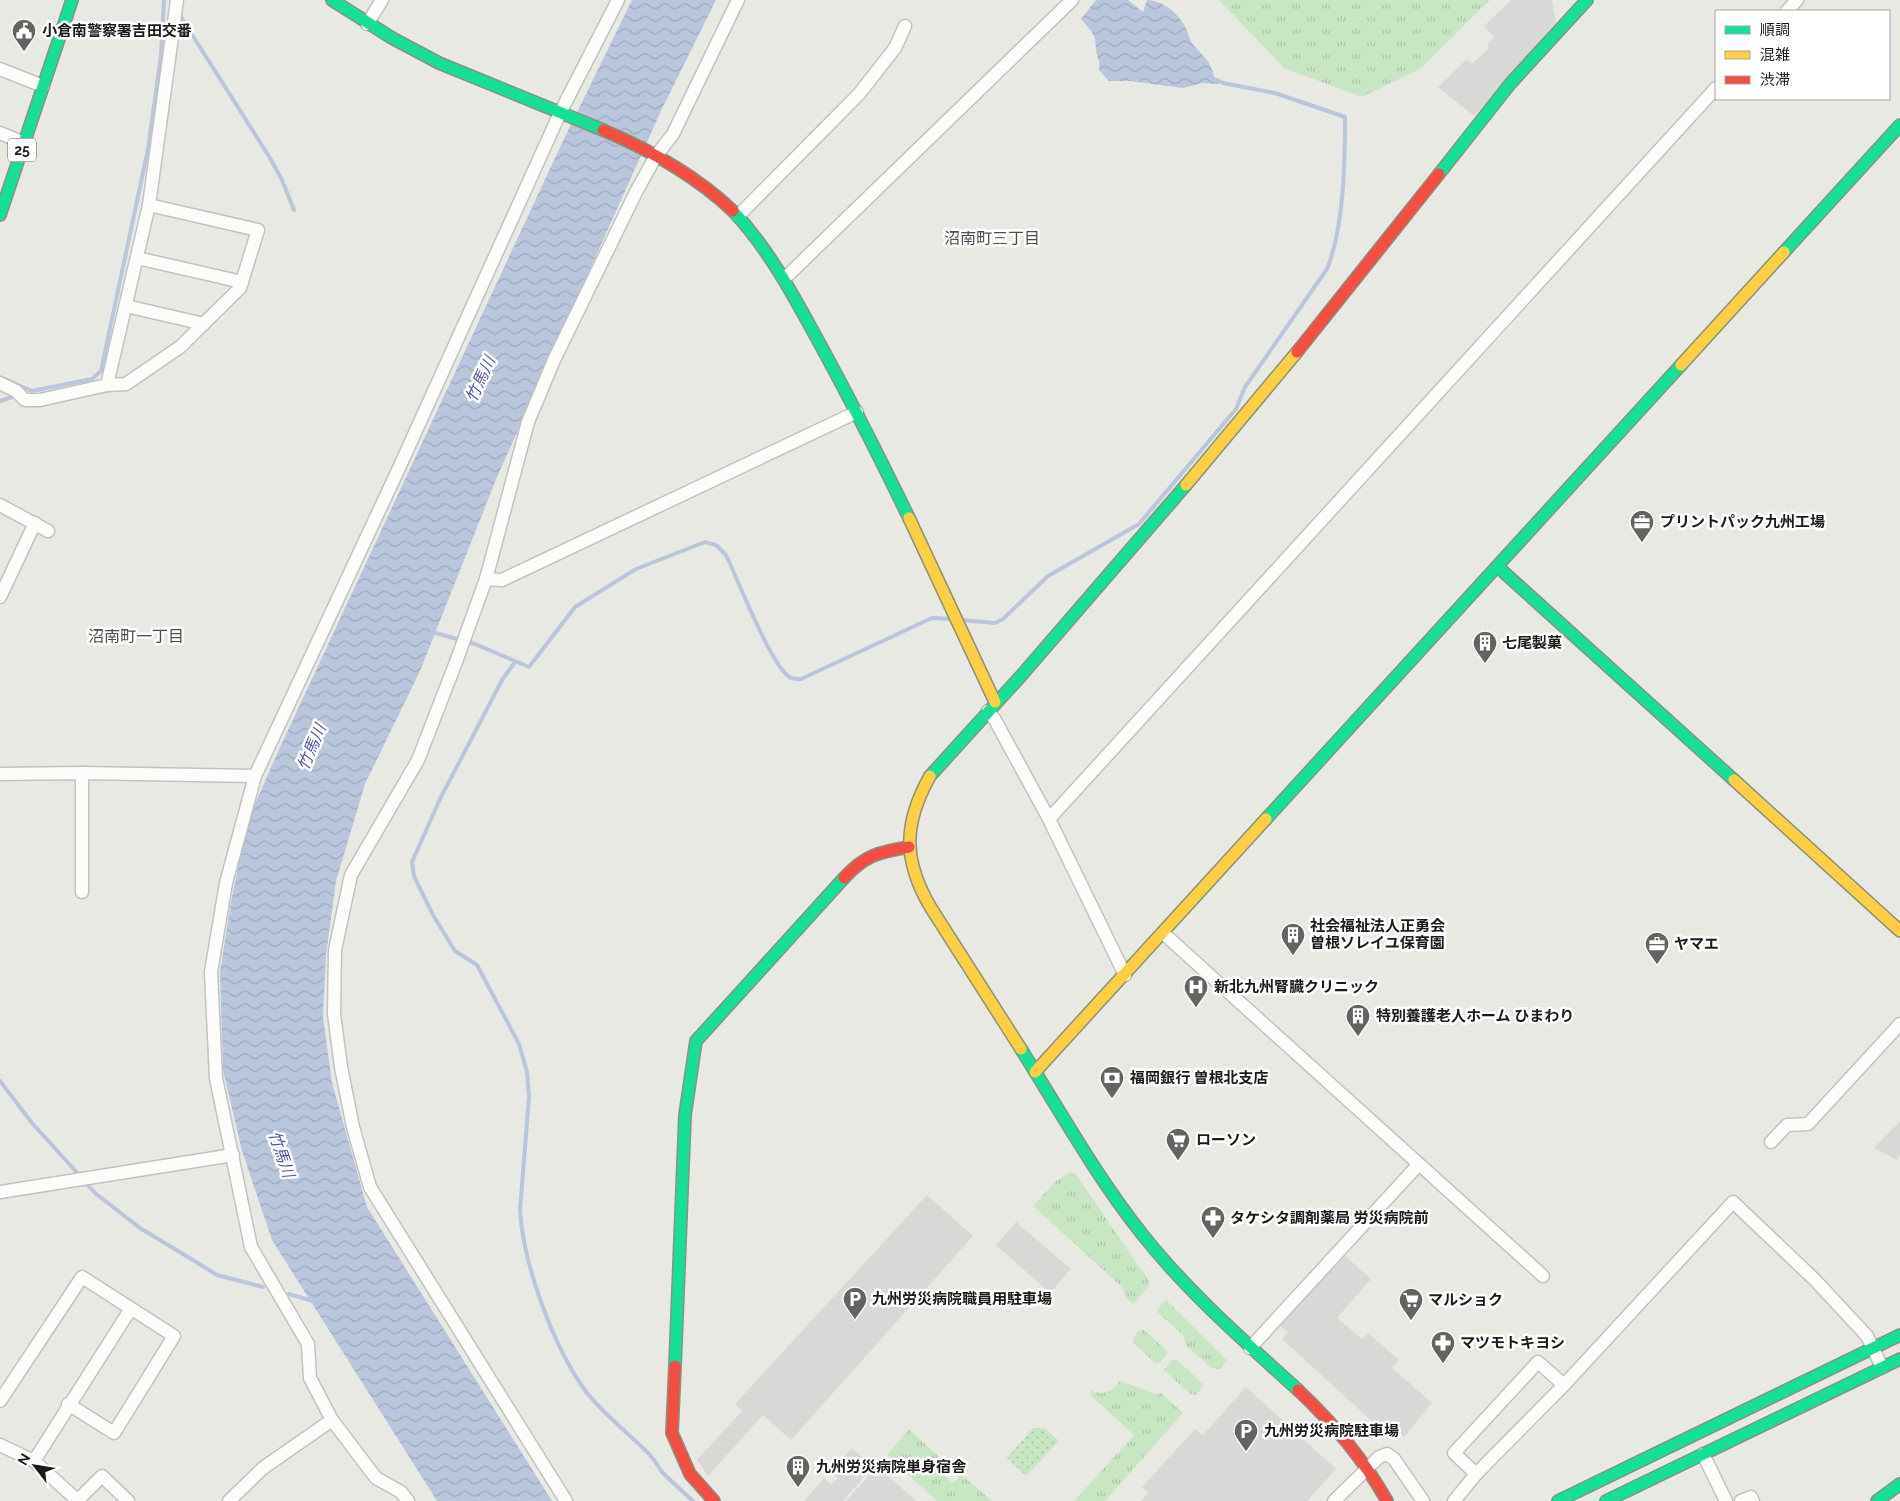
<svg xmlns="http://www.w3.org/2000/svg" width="1900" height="1501" font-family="Raleway,'Noto Sans JP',sans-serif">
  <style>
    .grass { fill: url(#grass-tufts) }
    .garden { fill: url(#garden-dots) }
    .parking { fill: #d8d8d6 }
    .water { fill: url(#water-waves) }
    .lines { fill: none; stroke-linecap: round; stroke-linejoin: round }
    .stream { stroke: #b9c6dc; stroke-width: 4 }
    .street-casing { stroke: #c2c2c0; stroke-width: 15 }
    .fast-casing { stroke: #89927e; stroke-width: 14 }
    .slow-casing { stroke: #89927e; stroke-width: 14 }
    .jam-casing { stroke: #89927e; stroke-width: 14 }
    .street { stroke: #fcfcfb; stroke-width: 12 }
    .fast { stroke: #16e098; stroke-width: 11 }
    .slow { stroke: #ffcf43; stroke-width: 11 }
    .jam { stroke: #f24e42; stroke-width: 11 }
    .labels { text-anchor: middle; stroke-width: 5; stroke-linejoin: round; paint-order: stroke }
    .shield { fill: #fff; stroke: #5f5f5f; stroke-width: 1 }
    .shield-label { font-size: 14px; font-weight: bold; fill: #1b1b1b }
    .poi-label { font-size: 15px; font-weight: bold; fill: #1b1b1b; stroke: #fff; text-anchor: start }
    .neighbourhood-label { font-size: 16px; fill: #4e4e4e; stroke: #fff }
    .water-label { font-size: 16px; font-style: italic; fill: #4e56a4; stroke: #fff }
  </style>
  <defs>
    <pattern id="grass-tufts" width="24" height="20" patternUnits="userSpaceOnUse" patternTransform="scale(1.25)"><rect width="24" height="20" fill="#c9e6c4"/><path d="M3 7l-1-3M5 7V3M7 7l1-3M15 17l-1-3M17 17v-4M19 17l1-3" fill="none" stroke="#acc5a8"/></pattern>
    <pattern id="garden-dots" width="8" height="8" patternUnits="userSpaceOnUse" patternTransform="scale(1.25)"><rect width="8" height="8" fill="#c9e6c4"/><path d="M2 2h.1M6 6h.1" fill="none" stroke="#acc5a8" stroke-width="1.8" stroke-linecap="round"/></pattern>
    <pattern id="water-waves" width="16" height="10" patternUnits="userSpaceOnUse" patternTransform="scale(1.25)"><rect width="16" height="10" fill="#b9c6dc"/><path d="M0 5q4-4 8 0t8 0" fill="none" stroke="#9eaabc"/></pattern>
  </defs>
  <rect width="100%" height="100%" fill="#e9e9e4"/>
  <g class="grass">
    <polygon points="1219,0 1490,0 1420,69 1362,97 1284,68"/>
    <polygon points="1070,1172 1075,1173 1149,1281 1149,1286 1133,1304 1126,1298 1122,1287 1033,1206 1056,1181"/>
    <polygon points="1166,1300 1227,1360 1220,1369 1212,1368 1186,1346 1183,1335 1158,1313 1158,1308"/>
    <polygon points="1139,1330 1144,1330 1166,1350 1167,1354 1160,1362 1155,1363 1133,1342 1133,1338"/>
    <polygon points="1176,1359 1202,1383 1203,1385 1197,1395 1190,1394 1164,1370 1172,1360"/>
    <path d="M1120,1381l38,14 2,-3 23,21 -78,88h-31l60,-66 -43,-39v-6c11,7 22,1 29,-9z"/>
    <polygon points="909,1429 939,1457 932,1465 953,1483 962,1475 992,1501 937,1501 887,1455"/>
  </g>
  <polygon class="garden" points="1033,1428 1045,1428 1059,1441 1026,1476 1007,1458"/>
  <g class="parking">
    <polygon points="1511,0 1552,0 1556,22 1474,116 1438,87 1467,59 1472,64 1489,48 1487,45 1494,37 1484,26"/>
    <polygon points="1900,1121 1900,1154 1897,1160 1874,1148"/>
    <polygon points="927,1195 973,1236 791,1440 763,1415 708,1476 697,1460 742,1411 735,1404"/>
    <polygon points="1016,1222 1071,1269 1050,1293 996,1245"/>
    <polygon points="1343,1254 1371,1279 1337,1318 1362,1339 1368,1333 1399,1360 1392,1368 1432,1403 1404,1437 1395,1429 1388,1436 1282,1339 1288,1332 1279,1325"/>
    <polygon points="1246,1387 1336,1469 1307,1501 1141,1501 1148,1493 1142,1487 1195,1429 1203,1435"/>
    <polygon points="852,1448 873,1467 843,1501 804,1501 824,1478 831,1484 838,1478 831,1472"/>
    <polygon points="877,1466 916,1501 846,1501"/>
  </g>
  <g class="water">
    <polygon points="632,0 716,0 660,113 497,477 420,671 365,784 336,881 326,955 323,1017 332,1083 367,1207 552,1501 437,1501 272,1240 242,1151 223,1070 220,972 231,902 247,823 276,756 562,143"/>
    <path d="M1096,0h32l15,12 4,-12c16,0 32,14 39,28 2,5 3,10 6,15 6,8 15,15 19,24 3,7 2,11 8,17l-17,-1 -19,5 -53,-7h-21l-10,-11c2,-9 -2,-12 -3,-20 0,-16 -4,-18 -15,-31z"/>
  </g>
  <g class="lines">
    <g class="stream">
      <polyline points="179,14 270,158 282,180 294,210"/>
      <polyline points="0,377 32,391 92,379 101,371 148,149 161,55 164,0"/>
      <polyline points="0,401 12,397"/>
      <path d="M962,620l33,3 8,-4 45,-43 91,-52 97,-115 9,-22 82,-118c17,-42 18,-107 18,-152l-70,-24 -52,-10 -13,-6"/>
      <path d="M432,632l43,12 54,23 46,-60 61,-38 69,-27 11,3 10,10c12,25 43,105 61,120 4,4 8,4 14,4l131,-61 18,1"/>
      <path d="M515,662l-13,18 -62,119 -28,63 2,14 19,39 22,36 22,14 42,79 8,28 2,25 -9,113c3,54 33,135 64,179 15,21 43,43 62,62 7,6 11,14 16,21 10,10 21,20 31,29"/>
      <polyline points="0,1081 32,1123 81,1177"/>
      <polyline points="85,1182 95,1193 140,1228 201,1265 217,1275 263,1287"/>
      <polyline points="289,1294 313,1301"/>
    </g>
    <defs>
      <g id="street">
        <polyline points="1787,11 1797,0"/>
        <polyline points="367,24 382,0"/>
        <polyline points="0,69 43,86"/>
        <polyline points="0,133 24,143"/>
        <polyline points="738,216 859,94 895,48 905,26"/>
        <polyline points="137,258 242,282"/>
        <polyline points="784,279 1072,0"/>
        <polyline points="126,306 204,324"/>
        <polyline points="0,383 16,391 25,400 40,400 107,385 149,205 177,0"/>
        <polyline points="107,385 126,384 180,347 240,288 258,230 149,205"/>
        <polyline points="0,505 48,531"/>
        <polyline points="486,579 502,580 857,412"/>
        <polyline points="0,597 35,523"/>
        <polyline points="988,711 995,720 1049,819 1125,975"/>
        <polyline points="82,773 82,892"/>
        <polyline points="0,774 82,773 255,776"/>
        <polyline points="1049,819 1716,88"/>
        <polyline points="1163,933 1543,1276"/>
        <polyline points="1771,1142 1787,1125 1808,1124 1900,1024"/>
        <polyline points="0,1192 233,1155"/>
        <polyline points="1250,1348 1419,1164"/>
        <polyline points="0,1401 82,1277 174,1336 114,1433 68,1404"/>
        <polyline points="0,1445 34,1461 78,1501"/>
        <polyline points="1703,1454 1726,1501"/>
        <polyline points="34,1461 130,1310"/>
        <polyline points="1476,1474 1454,1453 1538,1362 1564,1385"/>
        <polyline points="77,1501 102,1476 128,1501"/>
        <polyline points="229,1501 263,1468 332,1420"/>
        <polyline points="408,1501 401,1492 376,1478 332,1420 310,1378 308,1344 251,1247 216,1078 211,972 226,883 255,776 399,468 560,113 618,0"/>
        <polyline points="566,1501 370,1187 353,1127 341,1067 334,1014 335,950 351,875 418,760 456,662 486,579 528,422 554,360 637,190 656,156 673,134 738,0"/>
        <polyline points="1334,1501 1379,1457 1387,1454 1394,1459 1423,1501"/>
        <polyline points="1454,1501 1476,1474 1564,1385 1733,1202 1815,1280 1867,1336 1882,1367"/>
        <polyline points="1741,1501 1751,1497 1753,1501"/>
      </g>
      <g id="fast">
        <polyline points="332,0 392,38 439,63 603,130"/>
        <polyline points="1439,174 1510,84 1587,0"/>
        <path d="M733,211c34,36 58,80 82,124 33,60 64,121 94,183"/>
        <polyline points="0,215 72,0"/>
        <polyline points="1784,252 1900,125"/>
        <polyline points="1498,567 1734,780"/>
        <polyline points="930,776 1020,677 1186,485"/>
        <polyline points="1266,819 1681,365"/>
        <path d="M1021,1049c39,62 75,127 121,185 46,58 101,106 156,156"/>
        <polyline points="675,1366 685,1115 696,1041 844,878"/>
        <polyline points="1558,1501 1900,1335"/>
        <polyline points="1606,1501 1900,1359"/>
        <polyline points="1877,1501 1900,1484"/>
      </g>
      <g id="slow">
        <polyline points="1681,365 1784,252"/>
        <polyline points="1186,485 1297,352"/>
        <polyline points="909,518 995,702"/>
        <path d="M930,776c-27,48 -27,85 1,132l90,141"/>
        <polyline points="1734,780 1900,931"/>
        <polyline points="1035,1072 1266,819"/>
      </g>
      <g id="jam">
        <path d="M603,130c47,20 92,45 130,81"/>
        <polyline points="1297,352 1439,174"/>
        <path d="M844,878c21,-23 35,-26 65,-31"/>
        <polyline points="675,1366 672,1433 690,1474 714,1501"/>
        <path d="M1298,1390c35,33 65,68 89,111"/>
      </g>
    </defs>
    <use href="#street" class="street-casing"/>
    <use href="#fast" class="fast-casing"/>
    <use href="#slow" class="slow-casing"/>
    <use href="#jam" class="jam-casing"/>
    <use href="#street" class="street"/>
    <use href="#fast" class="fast"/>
    <use href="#slow" class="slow"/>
    <use href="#jam" class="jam"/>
  </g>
  <defs>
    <symbol id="civic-pin" viewBox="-11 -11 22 30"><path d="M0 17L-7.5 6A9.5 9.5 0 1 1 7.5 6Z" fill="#636361" stroke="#fff"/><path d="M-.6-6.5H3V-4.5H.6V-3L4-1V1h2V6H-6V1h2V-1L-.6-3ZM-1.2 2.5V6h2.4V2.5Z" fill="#fff"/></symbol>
    <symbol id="office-pin" viewBox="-11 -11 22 30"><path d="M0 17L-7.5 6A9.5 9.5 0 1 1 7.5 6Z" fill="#636361" stroke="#fff"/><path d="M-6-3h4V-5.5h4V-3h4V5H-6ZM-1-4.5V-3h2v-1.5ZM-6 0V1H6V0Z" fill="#fff"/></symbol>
    <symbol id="building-pin" viewBox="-11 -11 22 30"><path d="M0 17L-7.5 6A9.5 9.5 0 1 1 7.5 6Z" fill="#636361" stroke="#fff"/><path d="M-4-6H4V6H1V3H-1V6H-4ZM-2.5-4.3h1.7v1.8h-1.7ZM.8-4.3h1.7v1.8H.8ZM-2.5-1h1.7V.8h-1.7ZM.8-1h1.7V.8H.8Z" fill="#fff"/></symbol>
    <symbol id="hospital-pin" viewBox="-11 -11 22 30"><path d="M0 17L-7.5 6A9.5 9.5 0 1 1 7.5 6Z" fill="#636361" stroke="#fff"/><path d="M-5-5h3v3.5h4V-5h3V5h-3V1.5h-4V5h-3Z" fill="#fff"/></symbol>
    <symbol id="bank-pin" viewBox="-11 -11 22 30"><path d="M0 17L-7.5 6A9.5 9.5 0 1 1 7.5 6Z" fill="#636361" stroke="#fff"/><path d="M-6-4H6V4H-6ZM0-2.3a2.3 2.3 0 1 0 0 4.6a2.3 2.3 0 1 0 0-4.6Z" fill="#fff"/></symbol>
    <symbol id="supermarket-pin" viewBox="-11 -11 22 30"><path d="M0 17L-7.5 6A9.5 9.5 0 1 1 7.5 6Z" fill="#636361" stroke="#fff"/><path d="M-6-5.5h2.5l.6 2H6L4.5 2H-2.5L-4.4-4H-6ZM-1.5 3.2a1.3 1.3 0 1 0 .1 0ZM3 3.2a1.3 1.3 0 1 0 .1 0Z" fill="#fff"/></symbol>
    <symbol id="pharmacy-pin" viewBox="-11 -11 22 30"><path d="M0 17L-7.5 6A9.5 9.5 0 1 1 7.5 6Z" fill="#636361" stroke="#fff"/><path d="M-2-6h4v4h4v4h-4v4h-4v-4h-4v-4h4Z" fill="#fff"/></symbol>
    <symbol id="parking-pin" viewBox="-11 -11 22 30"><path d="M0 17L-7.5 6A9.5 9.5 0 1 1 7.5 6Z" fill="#636361" stroke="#fff"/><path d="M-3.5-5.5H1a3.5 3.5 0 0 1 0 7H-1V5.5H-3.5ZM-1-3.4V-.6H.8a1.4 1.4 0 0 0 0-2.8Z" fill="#fff"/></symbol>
  </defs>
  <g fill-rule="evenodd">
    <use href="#civic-pin" x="10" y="17" width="28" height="38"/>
    <use href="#office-pin" x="1628" y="508" width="28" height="38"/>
    <use href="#building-pin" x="1471" y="629" width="28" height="38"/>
    <use href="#building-pin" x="1279" y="921" width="28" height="38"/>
    <use href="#office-pin" x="1643" y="930" width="28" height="38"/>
    <use href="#hospital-pin" x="1182" y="973" width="28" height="38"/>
    <use href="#building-pin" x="1344" y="1002" width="28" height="38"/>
    <use href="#bank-pin" x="1098" y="1064" width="28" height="38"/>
    <use href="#supermarket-pin" x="1164" y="1126" width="28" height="38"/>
    <use href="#pharmacy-pin" x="1199" y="1204" width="28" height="38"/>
    <use href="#parking-pin" x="841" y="1285" width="28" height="38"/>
    <use href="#supermarket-pin" x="1397" y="1286" width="28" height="38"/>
    <use href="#pharmacy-pin" x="1429" y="1329" width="28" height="38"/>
    <use href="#parking-pin" x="1232" y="1417" width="28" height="38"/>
    <use href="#building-pin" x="784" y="1453" width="28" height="38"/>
  </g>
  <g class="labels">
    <rect class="shield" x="8" y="138.5" width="28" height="23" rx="4"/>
    <g class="shield-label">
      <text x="22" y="155">25</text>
    </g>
    <g class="poi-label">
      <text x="42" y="36">小倉南警察署吉田交番</text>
      <text x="1660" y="527">プリントパック九州工場</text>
      <text x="1502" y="648">七尾製菓</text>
      <text x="1310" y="931">社会福祉法人正勇会<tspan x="1310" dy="17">曽根ソレイユ保育園</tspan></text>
      <text x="1674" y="949">ヤマエ</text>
      <text x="1214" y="992">新北九州腎臓クリニック</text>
      <text x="1376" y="1021">特別養護老人ホーム ひまわり</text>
      <text x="1130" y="1083">福岡銀行 曽根北支店</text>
      <text x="1196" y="1145">ローソン</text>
      <text x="1230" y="1223">タケシタ調剤薬局 労災病院前</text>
      <text x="872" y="1304">九州労災病院職員用駐車場</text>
      <text x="1428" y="1305">マルショク</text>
      <text x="1460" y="1348">マツモトキヨシ</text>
      <text x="1264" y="1436">九州労災病院駐車場</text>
      <text x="816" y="1472">九州労災病院単身宿舎</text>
    </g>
    <g class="neighbourhood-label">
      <text x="992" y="244">沼南町三丁目</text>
      <text x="136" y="642">沼南町一丁目</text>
    </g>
    <g class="water-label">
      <text transform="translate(480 379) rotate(-65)" y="6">竹馬川</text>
      <text transform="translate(311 747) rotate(-67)" y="6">竹馬川</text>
      <text transform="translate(282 1154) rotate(71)" y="6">竹馬川</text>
    </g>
  </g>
  <rect x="1715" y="10" width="175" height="90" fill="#ffffff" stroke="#a4a4a4"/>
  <rect x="1725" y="26" width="25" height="8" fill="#16e098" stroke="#a4a4a4"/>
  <text x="1760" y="35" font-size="15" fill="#1b1b1b">順調</text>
  <rect x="1725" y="51" width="25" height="8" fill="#ffcf43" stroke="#a4a4a4"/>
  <text x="1760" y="60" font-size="15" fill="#1b1b1b">混雑</text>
  <rect x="1725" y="76" width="25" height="8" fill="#f24e42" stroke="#a4a4a4"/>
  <text x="1760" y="85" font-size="15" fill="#1b1b1b">渋滞</text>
  <g transform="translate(35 1466) rotate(301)" stroke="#ffffff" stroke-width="4" paint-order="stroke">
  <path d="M0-4L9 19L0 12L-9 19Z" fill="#1b1b1b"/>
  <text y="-8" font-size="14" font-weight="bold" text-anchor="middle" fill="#1b1b1b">N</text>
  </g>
</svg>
